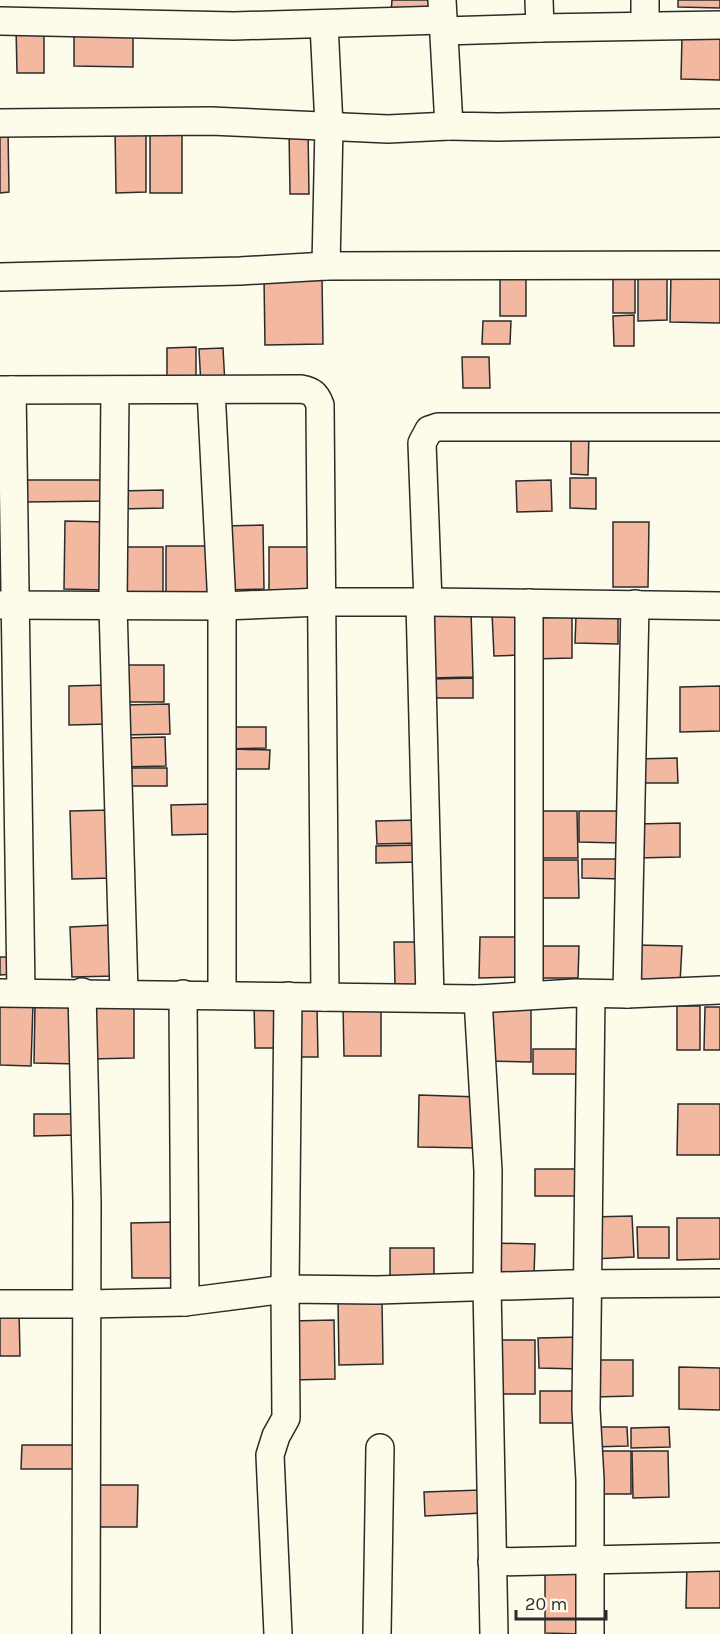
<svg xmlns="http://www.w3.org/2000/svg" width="720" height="1634" font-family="Karla,sans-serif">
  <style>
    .building { fill: #f2b8a0; stroke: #2b2b2b; stroke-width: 1.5 }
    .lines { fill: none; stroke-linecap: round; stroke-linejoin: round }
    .minor-casing { stroke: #2b2b2b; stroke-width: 30 }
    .minor { stroke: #fdfbea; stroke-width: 27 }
  </style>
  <rect width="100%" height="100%" fill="#fdfbea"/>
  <g class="building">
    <polygon points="392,0 430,0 430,14 391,13"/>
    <polygon points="678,0 720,0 720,8 678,7"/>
    <polygon points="74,24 133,25 133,67 74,66"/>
    <polygon points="16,27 44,27 44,73 17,73"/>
    <polygon points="682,35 720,35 720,80 681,79"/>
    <polygon points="182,127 182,193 150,193 150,128"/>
    <polygon points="115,129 146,129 146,192 116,193"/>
    <polygon points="308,129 309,194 290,194 289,130"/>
    <polygon points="8,130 9,192 0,193 0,131"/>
    <rect x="500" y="274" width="26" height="42"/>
    <polygon points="638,274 667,274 667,320 638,321"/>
    <polygon points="671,274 720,274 720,323 670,322"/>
    <rect x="613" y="277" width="22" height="36"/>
    <polygon points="264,278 322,278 323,344 265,345"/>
    <polygon points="634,315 634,346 614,346 613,316"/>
    <polygon points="483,321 511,321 510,344 482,344"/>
    <polygon points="196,347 196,384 167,384 167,348"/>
    <polygon points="223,348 225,385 201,386 199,349"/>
    <polygon points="462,357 489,357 490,388 463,388"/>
    <polygon points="571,432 589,432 588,475 571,474"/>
    <polygon points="570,478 596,478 596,509 570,508"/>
    <polygon points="24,480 108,480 108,501 24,502"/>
    <polygon points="551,480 552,511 517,512 516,481"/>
    <polygon points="163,490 163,508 119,509 119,491"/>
    <polygon points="65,521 106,522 105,590 64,589"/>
    <polygon points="613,522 649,522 648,587 613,587"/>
    <polygon points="263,525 264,589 224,590 222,526"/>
    <rect x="166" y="546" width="42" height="47"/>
    <rect x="119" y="547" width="44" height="46"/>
    <polygon points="269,547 310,547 311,593 269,594"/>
    <polygon points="471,611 473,677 428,678 427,612"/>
    <polygon points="518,612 520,655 494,656 492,613"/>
    <polygon points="576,616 618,617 618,644 575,643"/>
    <polygon points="572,617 572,658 532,659 532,618"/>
    <rect x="121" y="665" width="43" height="37"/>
    <polygon points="473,678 473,698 433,698 433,679"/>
    <polygon points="108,685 109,724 69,725 69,686"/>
    <polygon points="720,686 720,731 680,732 680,687"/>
    <polygon points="169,704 170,734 124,735 123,705"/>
    <polygon points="224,727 266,727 266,748 225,749"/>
    <polygon points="165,737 166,766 122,767 122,738"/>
    <polygon points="232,749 270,750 269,769 231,769"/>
    <polygon points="677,758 678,783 636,783 636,759"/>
    <rect x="124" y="768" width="43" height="18"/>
    <polygon points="213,804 213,834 172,835 171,805"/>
    <polygon points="111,810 113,878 72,879 70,811"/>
    <polygon points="534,811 577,811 578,858 534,858"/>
    <polygon points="579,811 620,811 620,843 579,842"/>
    <polygon points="418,820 419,843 377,844 376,821"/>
    <polygon points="680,823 680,857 637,858 637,824"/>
    <polygon points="418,845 418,862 376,863 376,846"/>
    <polygon points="582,859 622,859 622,879 582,878"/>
    <polygon points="536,860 578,860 579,898 536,898"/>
    <polygon points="113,925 116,976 72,977 70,927"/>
    <polygon points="480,937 521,937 521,977 479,978"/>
    <polygon points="394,942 417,942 418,985 395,985"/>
    <polygon points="637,945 682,946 680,983 636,982"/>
    <polygon points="539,946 579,946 578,978 539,978"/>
    <polygon points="0,957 14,957 14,974 0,975"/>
    <polygon points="282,1002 283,1048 255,1048 254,1003"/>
    <polygon points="0,1003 33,1004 31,1066 0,1065"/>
    <polygon points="35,1004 79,1004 79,1064 34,1063"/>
    <polygon points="485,1004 531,1004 531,1062 485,1061"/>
    <polygon points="343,1006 381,1006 381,1056 344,1056"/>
    <rect x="677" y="1006" width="23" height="44"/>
    <polygon points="89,1007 134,1007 134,1058 90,1059"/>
    <polygon points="295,1007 317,1007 318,1057 297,1057"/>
    <polygon points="705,1007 720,1007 720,1050 704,1050"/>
    <rect x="533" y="1049" width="46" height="25"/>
    <polygon points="419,1095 479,1097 478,1148 418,1147"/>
    <polygon points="678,1104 720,1104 720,1155 677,1155"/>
    <polygon points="34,1114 77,1114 78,1135 34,1136"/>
    <rect x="535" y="1169" width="43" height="27"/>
    <polygon points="632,1216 634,1257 593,1259 592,1217"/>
    <polygon points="677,1218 720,1218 720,1259 677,1260"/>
    <polygon points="176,1222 177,1278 132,1278 131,1223"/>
    <polygon points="637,1227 669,1227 669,1258 638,1258"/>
    <polygon points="493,1243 535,1244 534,1276 492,1275"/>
    <rect x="390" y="1248" width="44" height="28"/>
    <polygon points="382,1299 383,1364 339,1365 338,1300"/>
    <polygon points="0,1310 19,1310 20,1356 0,1356"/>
    <polygon points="334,1320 335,1379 292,1380 291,1321"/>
    <polygon points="581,1337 581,1369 539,1368 538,1338"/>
    <polygon points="500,1340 535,1340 535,1394 499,1394"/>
    <polygon points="594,1360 633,1360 633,1396 594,1397"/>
    <polygon points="679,1367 720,1368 720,1410 679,1409"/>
    <rect x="540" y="1391" width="38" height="32"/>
    <polygon points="592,1427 627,1427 628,1446 592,1447"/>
    <polygon points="669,1427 670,1447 631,1448 631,1428"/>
    <polygon points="22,1445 74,1445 74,1469 21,1469"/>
    <polygon points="594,1451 631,1451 631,1494 595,1494"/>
    <polygon points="632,1451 668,1451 669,1497 633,1498"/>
    <polygon points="91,1485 138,1485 137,1527 91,1527"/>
    <polygon points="481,1490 482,1513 425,1516 424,1492"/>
    <polygon points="545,1563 583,1563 583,1634 545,1633"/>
    <polygon points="687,1564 720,1564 720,1608 686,1608"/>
  </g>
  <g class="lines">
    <defs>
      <g id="minor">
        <polyline points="442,0 449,126 498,127 720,123"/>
        <polyline points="539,0 540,28"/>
        <polyline points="645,0 645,25"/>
        <polyline points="0,21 234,26 443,20"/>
        <polyline points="324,24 329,126 326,266"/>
        <polyline points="444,31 540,28 720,25"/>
        <polyline points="0,123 211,121 388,129 449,126"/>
        <polyline points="0,277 240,271 326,266 720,265"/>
        <path d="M0,390l301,-1c11,2 15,5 19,16l5,592"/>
        <polyline points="12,390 21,992"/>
        <polyline points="115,390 113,606 124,993"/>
        <polyline points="211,390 222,606 222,995"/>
        <polyline points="420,602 430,998"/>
        <polyline points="428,602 422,443 429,430 438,427 720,427"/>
        <polyline points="529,603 529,995"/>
        <polyline points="0,605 222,606 321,602 428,602 720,606"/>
        <polyline points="82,992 87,1202 86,1634"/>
        <polyline points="0,993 478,999 575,993 627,994 720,990"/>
        <polyline points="183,994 185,1302"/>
        <polyline points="627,994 635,604"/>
        <polyline points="478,999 488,1171 487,1287 494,1634"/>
        <polyline points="0,1304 86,1304 185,1302 285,1289 377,1290 569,1284 720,1283"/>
        <polyline points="492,1562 720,1557"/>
        <polyline points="278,1634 270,1455 276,1436 286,1418 285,1289 288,996"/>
        <polyline points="377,1634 380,1448"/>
        <polyline points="590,1634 590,1480 586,1409 591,994"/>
      </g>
    </defs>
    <use href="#minor" class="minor-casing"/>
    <use href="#minor" class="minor"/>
  </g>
  <path d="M516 1610v9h90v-9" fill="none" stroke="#2b2b2b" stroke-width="3"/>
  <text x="525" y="1610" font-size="18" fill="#2b2b2b" stroke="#fdfbea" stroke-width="4.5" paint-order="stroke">20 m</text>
</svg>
